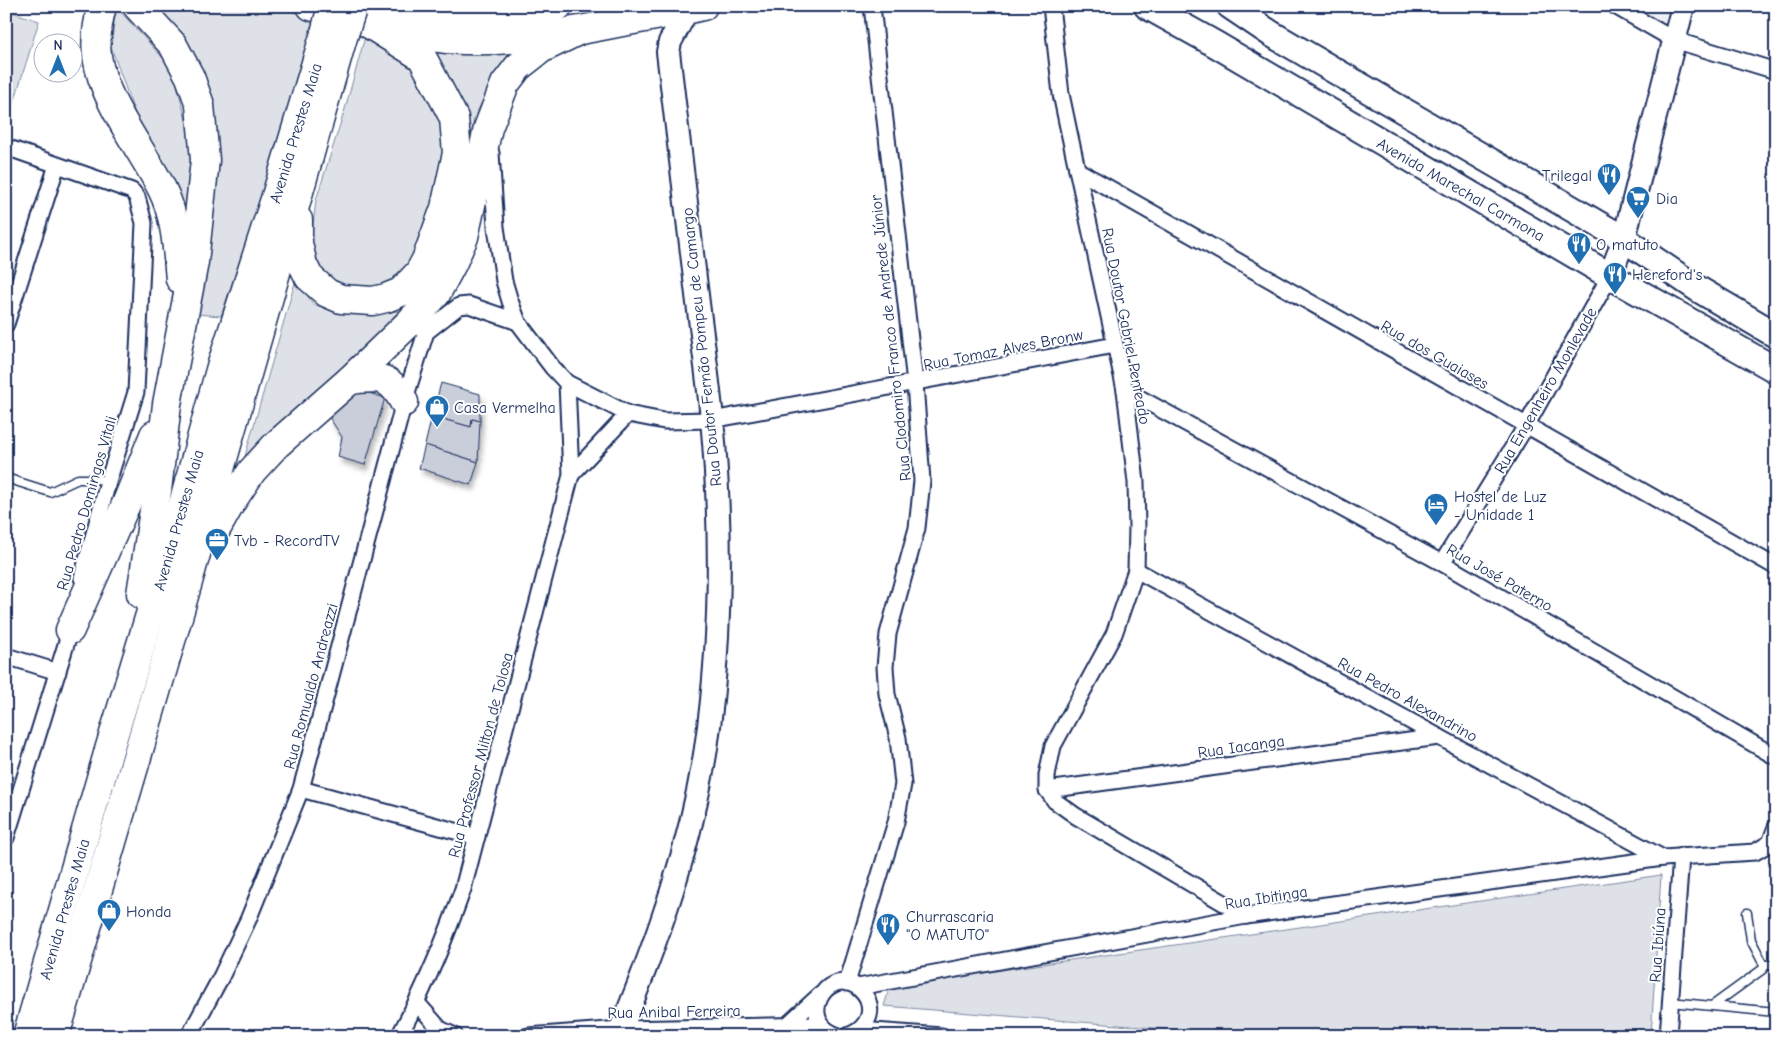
<svg xmlns="http://www.w3.org/2000/svg" width="1782" height="1042" font-family="'Comic Neue',sans-serif">
  <style>
    .built { fill: #eff0f4 }
    .green { fill: #dee1e7; stroke: #7c88a2 }
    .building { fill: #caceda; stroke: #1b2f5e; filter: url(#shadow) }
    .lines { fill: none; stroke-linecap: round; stroke-linejoin: round }
    .lane-casing { stroke: #1b2f5e; stroke-width: 11 }
    .street-casing { stroke: #1b2f5e; stroke-width: 19 }
    .secondary-casing { stroke: #1b2f5e; stroke-width: 26 }
    .primary-casing { stroke: #1b2f5e; stroke-width: 29 }
    .highway-casing { stroke: #1b2f5e; stroke-width: 31 }
    .lane { stroke: #fff; stroke-width: 8 }
    .street { stroke: #fff; stroke-width: 15 }
    .secondary { stroke: #fff; stroke-width: 22 }
    .primary { stroke: #fff; stroke-width: 25 }
    .highway { stroke: #fff; stroke-width: 28 }
    .highway-bridge-casing { stroke: #1b2f5e; stroke-width: 31; stroke-linecap: butt }
    .highway-bridge { stroke: #fff; stroke-width: 28 }
    .labels { text-anchor: middle; stroke-width: 4; stroke-linejoin: round; paint-order: stroke }
    .street-label { font-size: 16px; fill: #1b2f5e; stroke: #fff }
    .poi-label { font-size: 16px; fill: #1b2f5e; stroke: #fff; text-anchor: start }
  </style>
  <defs>
    <filter id="shadow"><feDropShadow dx="3" dy="5.5" stdDeviation="2.5" flood-color="#0004"/></filter>
  </defs>
  <rect width="100%" height="100%" fill="#fff"/>
  <filter id="ink" filterUnits="userSpaceOnUse"><feTurbulence type="fractalNoise" baseFrequency=".02" numOctaves="2"/><feDisplacementMap in="SourceGraphic" scale="10" xChannelSelector="R" yChannelSelector="G"/><feConvolveMatrix kernelMatrix="1 2 1 2 8 2 1 2 1" color-interpolation-filters="sRGB"/></filter>
  <g filter="url(#ink)">
    <polygon class="built" points="1633,6 1672,6 1669,17 1666,21 1663,22"/>
    <g class="green">
      <polygon points="149,6 270,6 316,18 259,204 221,316 197,314 215,116"/>
      <polygon points="116,7 173,69 192,144 186,222 158,170 131,103 111,47"/>
      <polygon points="6,10 39,21 7,125 6,125"/>
      <polygon points="366,33 417,64 445,122 443,152 435,195 415,258 404,277 386,287 351,290 324,277 311,243 316,200 345,109"/>
      <polygon points="424,44 524,50 492,82 474,118 471,141 451,87"/>
      <polygon points="296,279 314,305 354,313 401,311 243,463"/>
      <polygon points="1661,875 1651,1036 1253,1036 884,1006 890,986"/>
    </g>
    <g class="building">
      <polygon points="441,383 480,394 480,421 472,419 471,427 432,416"/>
      <polygon points="359,390 385,398 365,465 338,457 342,437 329,417"/>
      <polygon points="432,416 471,427 472,419 480,421 478,462 425,445"/>
      <polygon points="425,445 478,462 471,485 419,468"/>
    </g>
    <g class="lines">
      <defs>
        <g id="lane">
          <polyline points="6,478 50,492 78,479 98,479 108,482"/>
          <polyline points="1764,965 1776,965"/>
          <polyline points="1670,1002 1712,1006 1763,969 1764,965 1751,940 1747,913"/>
          <polyline points="1712,1006 1776,1012"/>
        </g>
        <g id="street">
          <polyline points="1051,6 1061,94 1069,132 1125,390 1136,482 1137,527 1136,570 1114,634 1053,746 1047,775 1047,790 1055,801 1076,816 1246,916"/>
          <polyline points="1615,6 1674,40 1776,71"/>
          <polyline points="6,147 132,191 137,197 144,223 136,392 108,482 82,578"/>
          <polyline points="491,153 496,227 504,281 510,301 518,322 552,367 567,383 628,414 664,421 712,420 1115,345"/>
          <polyline points="1077,170 1776,567"/>
          <polyline points="6,324 57,165"/>
          <polyline points="1125,390 1442,563 1776,757"/>
          <polyline points="571,475 628,414"/>
          <polyline points="1442,563 1526,426 1610,276"/>
          <polyline points="1136,570 1439,737 1663,858"/>
          <polyline points="6,656 58,672"/>
          <polyline points="301,789 477,837"/>
          <polyline points="1047,790 1439,737"/>
          <polyline points="6,838 72,625"/>
          <polyline points="847,983 896,822 903,784 898,738 887,694 885,667 888,634 917,528 922,481 915,383 872,6"/>
          <polyline points="858,987 1246,916 1663,858 1755,852 1770,843 1776,827"/>
          <polyline points="417,1003 440,1029 455,1036"/>
          <polyline points="784,1028 820,995"/>
          <polyline points="860,1030 942,1036"/>
          <polyline points="189,1036 221,977 248,920 301,789 404,402 426,332 459,306 469,305 518,322"/>
          <path d="M399,1036c26,-48 46,-96 64,-147l108,-414 -4,-92"/>
          <polyline points="528,1036 621,1029 821,1025"/>
          <path d="M839,1036c-44,-13 -14,-69 17,-50 5,4 10,9 12,15 6,16 -5,30 -21,35"/>
          <polyline points="1668,1036 1681,856"/>
        </g>
        <g id="secondary">
          <polyline points="1610,276 1624,239 1683,6"/>
          <path d="M617,1036l4,-7c37,-90 70,-184 85,-281 16,-109 16,-220 6,-329 -4,-41 -10,-83 -15,-124 -10,-81 -20,-162 -29,-243l2,-10 17,-32"/>
        </g>
        <g id="primary">
          <polyline points="1147,6 1215,44 1610,276 1776,370"/>
          <polyline points="1230,6 1270,33 1624,239 1698,289 1776,335"/>
        </g>
        <g id="highway">
          <path d="M102,6c-4,15 -7,34 -5,50 6,45 45,93 65,133 14,28 15,60 18,90"/>
          <polyline points="137,6 173,45 190,77 200,105 205,160 194,262 167,404 157,491 141,594"/>
          <path d="M311,6c45,13 90,28 136,33 57,5 115,-5 170,-16 29,-5 58,-10 86,-17"/>
          <path d="M384,6c65,15 110,14 174,0"/>
          <polyline points="298,220 298,243 303,265 309,277 327,293 341,299 373,301 386,298 401,292 419,273 426,260 445,208 457,153 454,118 422,57 366,22"/>
          <path d="M350,380c29,-3 39,-6 54,22"/>
          <polyline points="213,535 232,501 252,471 276,445 350,380 408,324 436,294 452,264 464,237 488,128 505,84 518,67 541,49 578,31"/>
          <polyline points="70,630 127,502 154,435"/>
          <polyline points="27,1036 109,750 179,519 220,370 276,196 325,33"/>
          <polyline points="55,1036 178,617 343,37"/>
        </g>
      </defs>
      <use href="#lane" class="lane-casing"/>
      <use href="#street" class="street-casing"/>
      <use href="#secondary" class="secondary-casing"/>
      <use href="#primary" class="primary-casing"/>
      <use href="#highway" class="highway-casing"/>
      <use href="#lane" class="lane"/>
      <use href="#street" class="street"/>
      <use href="#secondary" class="secondary"/>
      <use href="#primary" class="primary"/>
      <use href="#highway" class="highway"/>
      <defs>
        <g id="highway-bridge">
          <polyline points="325,33 332,6"/>
          <polyline points="343,37 353,6"/>
        </g>
      </defs>
      <use href="#highway-bridge" class="highway-bridge-casing"/>
      <use href="#highway-bridge" class="highway-bridge"/>
    </g>
  </g>
  <defs>
    <symbol id="restaurant-pin" viewBox="-11 -11 22 30"><path d="M0 17L-7.5 6A9.5 9.5 0 1 1 7.5 6Z" fill="#1f6fb2" stroke="#fff"/><path d="M-5-6h1v4h1v-4h1v4h1v-4h1v5L-1.5 .5V6h-2V.5L-5-1ZM5-6V6H3V1.5H1.5Q1.5-4 5-6Z" fill="#fff"/></symbol>
    <symbol id="supermarket-pin" viewBox="-11 -11 22 30"><path d="M0 17L-7.5 6A9.5 9.5 0 1 1 7.5 6Z" fill="#1f6fb2" stroke="#fff"/><path d="M-6-5.5h2.5l.6 2H6L4.5 2H-2.5L-4.4-4H-6ZM-1.5 3.2a1.3 1.3 0 1 0 .1 0ZM3 3.2a1.3 1.3 0 1 0 .1 0Z" fill="#fff"/></symbol>
    <symbol id="shop-pin" viewBox="-11 -11 22 30"><path d="M0 17L-7.5 6A9.5 9.5 0 1 1 7.5 6Z" fill="#1f6fb2" stroke="#fff"/><path d="M-5-2.5h2.3a2.7 3.5 0 0 1 5.4 0H5L5.5 6h-11ZM-1.5-2.5h3a1.5 2.3 0 0 0-3 0Z" fill="#fff"/></symbol>
    <symbol id="hotel-pin" viewBox="-11 -11 22 30"><path d="M0 17L-7.5 6A9.5 9.5 0 1 1 7.5 6Z" fill="#1f6fb2" stroke="#fff"/><path d="M-6-4.5h1.5V1H6V5H4.5V3h-9V5H-6ZM-4 0a1.8 1.8 0 1 1 3.6 0ZM.5 0V-2.5h3Q6-2.5 6 0Z" fill="#fff"/></symbol>
    <symbol id="office-pin" viewBox="-11 -11 22 30"><path d="M0 17L-7.5 6A9.5 9.5 0 1 1 7.5 6Z" fill="#1f6fb2" stroke="#fff"/><path d="M-6-3h4V-5.5h4V-3h4V5H-6ZM-1-4.5V-3h2v-1.5ZM-6 0V1H6V0Z" fill="#fff"/></symbol>
  </defs>
  <g fill-rule="evenodd">
    <use href="#restaurant-pin" x="1595" y="161" width="28" height="38"/>
    <use href="#supermarket-pin" x="1624" y="184" width="28" height="38"/>
    <use href="#restaurant-pin" x="1565" y="230" width="28" height="38"/>
    <use href="#restaurant-pin" x="1601" y="260" width="28" height="38"/>
    <use href="#shop-pin" x="423" y="393" width="28" height="38"/>
    <use href="#hotel-pin" x="1422" y="491" width="28" height="38"/>
    <use href="#office-pin" x="203" y="526" width="28" height="38"/>
    <use href="#shop-pin" x="95" y="897" width="28" height="38"/>
    <use href="#restaurant-pin" x="874" y="911" width="28" height="38"/>
  </g>
  <g class="labels">
    <g class="street-label">
      <text transform="translate(295 133) rotate(-73)" y="6">Avenida Prestes Maia</text>
      <text transform="translate(1461 189) rotate(30)" y="6">Avenida Marechal Carmona</text>
      <text transform="translate(1127 326) rotate(79)" y="6">Rua Doutor Gabriel Penteado</text>
      <text transform="translate(890 338) rotate(-96)" y="6">Rua Clodomiro Franco de Andrede Júnior</text>
      <text transform="translate(701 347) rotate(-96)" y="6">Rua Doutor Fernão Pompeu de Camargo</text>
      <text transform="translate(1003 349) rotate(-11)" y="6">Rua Tomaz Alves Bronw</text>
      <text transform="translate(1435 354) rotate(30)" y="6">Rua dos Guaiases</text>
      <text transform="translate(1545 390) rotate(-60)" y="6">Rua Engenheiro Monlevade</text>
      <text transform="translate(86 503) rotate(-74)" y="6">Rua Pedro Domingos Vitali</text>
      <text transform="translate(178 520) rotate(-74)" y="6">Avenida Prestes Maia</text>
      <text transform="translate(1500 577) rotate(30)" y="6">Rua José Paterno</text>
      <text transform="translate(310 686) rotate(-75)" y="6">Rua Romualdo Andreazzi</text>
      <text transform="translate(1408 699) rotate(29)" y="6">Rua Pedro Alexandrino</text>
      <text transform="translate(1241 746) rotate(-8)" y="6">Rua Iacanga</text>
      <text transform="translate(480 755) rotate(-75)" y="6">Rua Professor Milton de Tolosa</text>
      <text transform="translate(1266 897) rotate(-9)" y="6">Rua Ibitinga</text>
      <text transform="translate(64 909) rotate(-74)" y="6">Avenida Prestes Maia</text>
      <text transform="translate(1657 945) rotate(-86)" y="6">Rua Ibiúna</text>
      <text transform="translate(674 1011) rotate(-1)" y="6">Rua Anibal Ferreira</text>
    </g>
    <g class="poi-label">
      <text x="1592" y="181" text-anchor="end">Trilegal</text>
      <text x="1656" y="204">Dia</text>
      <text x="1596" y="250">O matuto</text>
      <text x="1632" y="280">Hereford's</text>
      <text x="454" y="413">Casa Vermelha</text>
      <text x="1454" y="502">Hostel de Luz<tspan x="1454" dy="18">- Unidade 1</tspan></text>
      <text x="234" y="546">Tvb - RecordTV</text>
      <text x="126" y="917">Honda</text>
      <text x="906" y="922">Churrascaria<tspan x="906" dy="18">"O MATUTO"</tspan></text>
    </g>
  </g>
  <rect width="1782" height="1042" fill="none" stroke="#fff" stroke-width="25"/>
  <rect x="12" y="12" width="1757" height="1017" fill="none" stroke="#1b2f5e" stroke-width="2" filter="url(#ink)"/>
  <g transform="translate(58 58)"><circle r="24" fill="#ffffff" stroke="#a4acbf"/>
  <path d="M0-4L9 19L0 12L-9 19Z" fill="#1f6fb2"/>
  <text y="-8" font-size="14" font-weight="bold" text-anchor="middle" fill="#1b2f5e">N</text>
  </g>
</svg>
